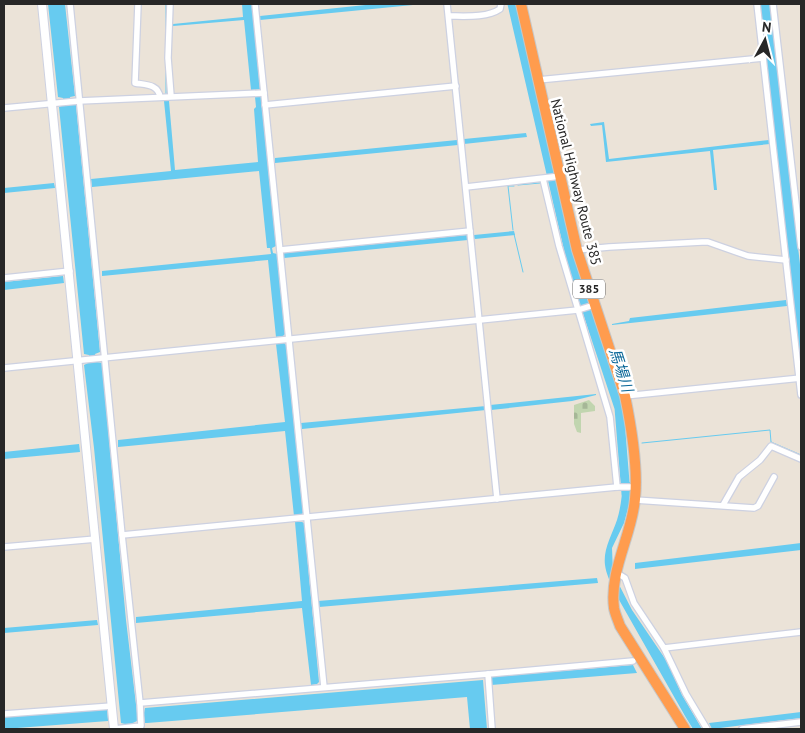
<svg xmlns="http://www.w3.org/2000/svg" width="805" height="733" font-family="'PT Sans','Noto Sans JP',sans-serif">
  <style>
    .cemetery { fill: url(#cemetery-stones) }
    .water { fill: #67cbf0 }
    .lines { fill: none; stroke-linecap: round; stroke-linejoin: round }
    .stream { stroke: #67cbf0; stroke-width: 1 }
    .river { stroke: #67cbf0; stroke-width: 9 }
    .street-casing { stroke: #cdd1e1; stroke-width: 8 }
    .secondary-casing { stroke: #cdd1e1; stroke-width: 10 }
    .highway-casing { stroke: #c7c7c7; stroke-width: 12 }
    .street { stroke: #fff; stroke-width: 5.5 }
    .secondary { stroke: #fff; stroke-width: 8 }
    .highway { stroke: #ff9c4e; stroke-width: 10 }
    .labels { text-anchor: middle; stroke-width: 5; stroke-linejoin: round; paint-order: stroke }
    .shield { fill: #fff; stroke: #686868; stroke-width: 1 }
    .shield-label { font-size: 12px; font-weight: bold; fill: #272727 }
    .street-label { font-size: 14px; fill: #272727; stroke: #fff }
    .water-label { font-size: 15px; font-style: italic; fill: #0a6798; stroke: #fff }
  </style>
  <defs>
    <pattern id="cemetery-stones" width="16" height="16" patternUnits="userSpaceOnUse" patternTransform="scale(1.25)"><rect width="16" height="16" fill="#c1d5af"/><path d="M2 7V4a2 2 0 0 1 4 0v3zM10 15v-3a2 2 0 0 1 4 0v3z" fill="#a6b797"/></pattern>
  </defs>
  <rect width="100%" height="100%" fill="#ebe3d8"/>
  <polygon class="cemetery" points="589,400 595,406 595,411 581,413 581,433 577,432 574,424 574,405"/>
  <g class="water">
    <polygon points="48,4 65,4 75,96 70,97 71,104 76,105 100,352 95,354 97,362 102,363 126,620 137,713 144,713 145,708 483,680 487,729 470,729 467,697 147,723 145,723 144,716 138,716 137,721 133,723 133,729 125,729 125,724 121,723 94,448 84,365 90,362 89,355 84,354 59,107 64,105 63,98 58,97"/>
    <polygon points="242,4 252,4 260,89 251,90 244,20 173,26 173,24 243,17"/>
    <polygon points="375,4 423,4 260,20 260,16"/>
    <polygon points="759,4 770,4 801,273 801,374"/>
    <polygon points="255,97 261,97 276,246 272,248 273,253 277,254 285,334 283,336 276,337 268,260 102,276 102,271 271,254 270,248 267,248 259,171 92,187 91,179 171,171 164,101 169,101 175,170 258,162 254,109 256,107"/>
    <polygon points="604,122 609,159 769,140 770,144 713,150 717,190 714,190 710,151 606,162 602,125 591,126 590,124"/>
    <polygon points="526,133 527,137 464,144 464,139"/>
    <polygon points="457,140 458,145 275,163 275,158"/>
    <polygon points="54,183 55,188 4,193 4,188"/>
    <polygon points="514,231 515,235 475,239 473,237 474,235"/>
    <polygon points="467,235 468,240 284,258 284,253"/>
    <polygon points="63,276 64,283 4,290 4,282"/>
    <polygon points="786,300 787,306 612,325 612,324 629,321 630,318"/>
    <polygon points="284,343 286,345 303,513 301,515 294,516 285,431 118,447 118,440 285,422 276,344"/>
    <polygon points="596,394 596,395 572,401 491,410 490,405"/>
    <polygon points="486,406 486,410 302,429 301,423"/>
    <polygon points="79,444 80,452 4,459 4,452"/>
    <path d="M623,482h7l-1,23 -5,18 -12,25 1,25 19,37 36,53 14,32 20,34h-9l-8,-13 -71,-125c-3,-8 -8,-17 -9,-26 -2,-16 7,-30 12,-45 4,-13 5,-25 6,-38z"/>
    <polygon points="295,522 302,522 304,523 319,682 317,684 311,685 302,608 136,623 136,617 302,601"/>
    <polygon points="801,543 801,550 635,569 635,563"/>
    <polygon points="597,578 598,583 319,607 318,601"/>
    <polygon points="97,620 98,625 4,633 4,628"/>
    <polygon points="633,665 637,673 491,685 490,677"/>
    <polygon points="107,708 108,721 4,729 4,717"/>
    <polygon points="801,712 801,718 712,729 709,723"/>
  </g>
  <g class="lines">
    <g class="stream">
      <polyline points="166,95 166,4"/>
      <polyline points="518,185 540,183"/>
      <polyline points="513,230 508,186 514,186"/>
      <polyline points="514,234 523,272"/>
      <polyline points="642,443 770,430 771,442 801,455"/>
    </g>
    <polyline class="river" points="512,4 573,269 619,408 626,494"/>
    <defs>
      <g id="street">
        <polyline points="70,4 122,535 140,703 141,726 114,729"/>
        <path d="M138,4l-3,79c11,2 23,1 25,14"/>
        <polyline points="170,4 168,58 171,96"/>
        <polyline points="255,4 324,687"/>
        <polyline points="447,4 497,499"/>
        <polyline points="757,4 801,395"/>
        <polyline points="773,4 801,247"/>
        <path d="M449,16c15,0 38,2 51,-7l1,-5"/>
        <polyline points="538,80 763,58"/>
        <polyline points="265,105 456,86"/>
        <polyline points="4,108 79,101 264,93"/>
        <polyline points="543,179 559,246 610,417 617,487"/>
        <polyline points="466,187 561,176"/>
        <polyline points="280,250 470,231"/>
        <polyline points="577,250 609,247 702,242 708,242 748,256 786,260"/>
        <polyline points="4,278 70,271"/>
        <polyline points="4,368 578,310 594,305"/>
        <polyline points="625,396 801,378"/>
        <polyline points="635,500 754,508 758,506 774,477"/>
        <polyline points="723,505 739,477 760,460 771,446 801,459"/>
        <polyline points="122,535 617,487 636,487"/>
        <polyline points="4,547 96,539"/>
        <polyline points="617,573 625,578 634,603 664,648 686,694 707,729"/>
        <polyline points="664,648 801,632"/>
        <polyline points="488,674 633,661"/>
        <polyline points="140,703 488,674 492,729"/>
        <polyline points="4,714 112,706"/>
        <polyline points="742,729 801,722"/>
      </g>
      <polyline id="secondary" points="42,4 114,729"/>
      <path id="highway" d="M521,4l56,246 48,146c6,29 13,74 10,103 -3,36 -26,72 -21,109 1,6 4,12 6,18l65,103"/>
    </defs>
    <use href="#street" class="street-casing"/>
    <use href="#secondary" class="secondary-casing"/>
    <use href="#highway" class="highway-casing"/>
    <use href="#street" class="street"/>
    <use href="#secondary" class="secondary"/>
    <use href="#highway" class="highway"/>
  </g>
  <g class="labels">
    <rect class="shield" x="573" y="279.5" width="32" height="19" rx="4"/>
    <g class="shield-label">
      <text x="589" y="293">385</text>
    </g>
    <g class="street-label">
      <text transform="translate(576 182) rotate(76)" y="5">National Highway Route 385</text>
    </g>
    <g class="water-label">
      <text transform="translate(621 370) rotate(72)" y="5">馬場川</text>
    </g>
  </g>
  <rect width="805" height="733" fill="none" stroke="#272727" stroke-width="10"/>
  <g transform="translate(765 40) rotate(7)" stroke="#ffffff" stroke-width="4" paint-order="stroke">
  <path d="M0-4L9 19L0 12L-9 19Z" fill="#272727"/>
  <text y="-8" font-size="14" font-weight="bold" text-anchor="middle" fill="#272727">N</text>
  </g>
</svg>
